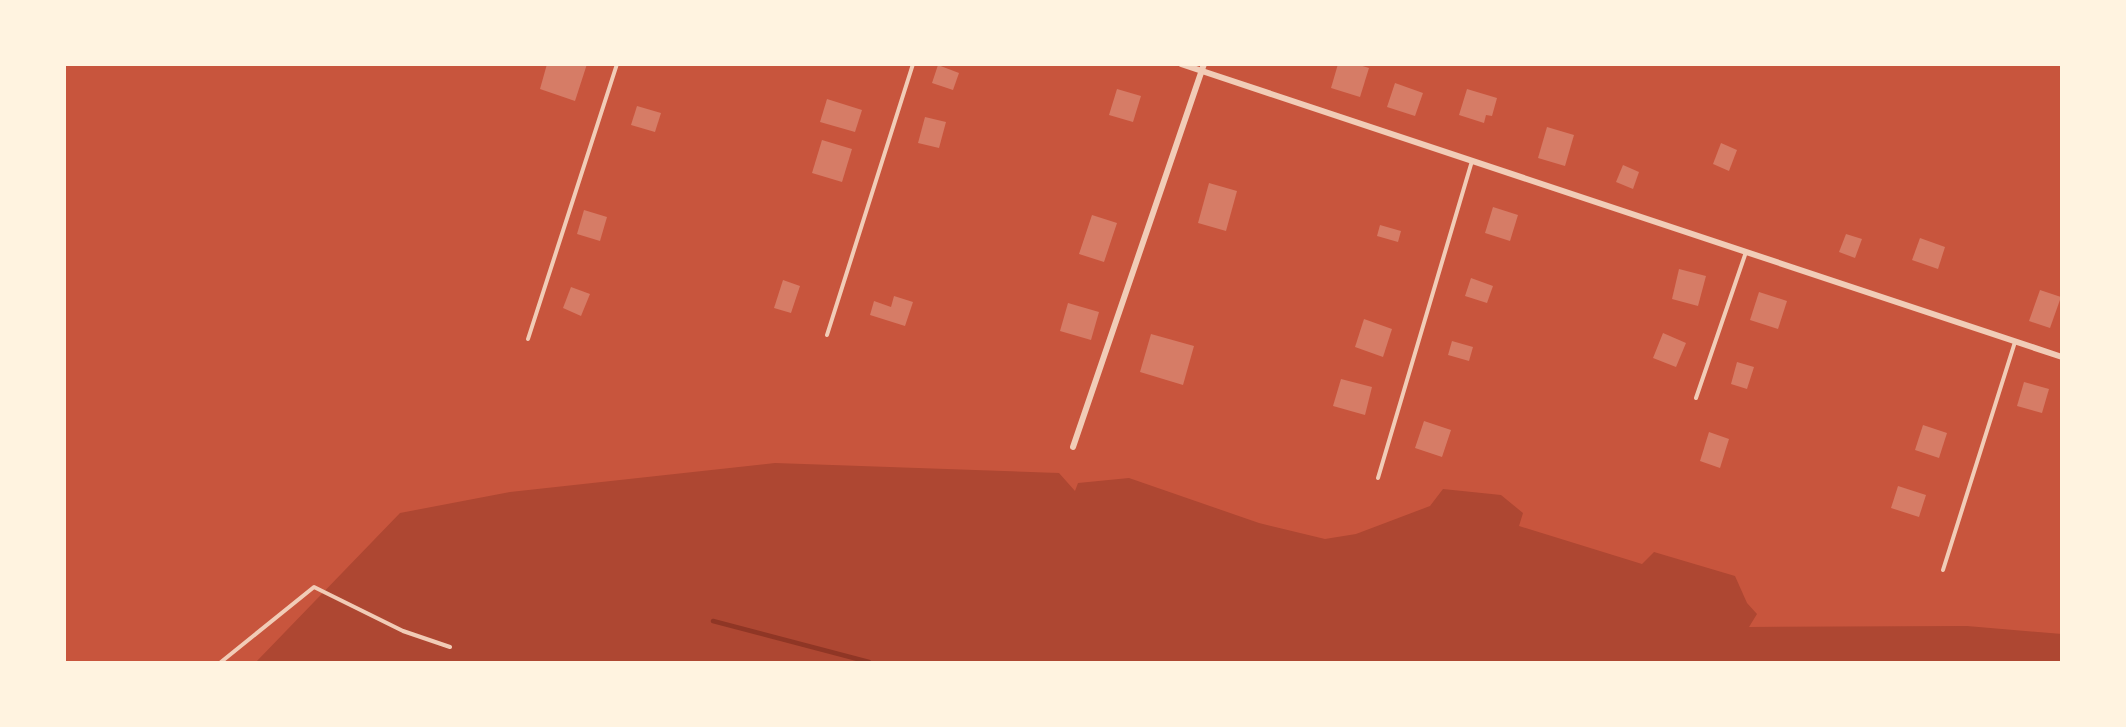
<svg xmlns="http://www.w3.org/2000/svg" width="2126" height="727" font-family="'Exo 2',sans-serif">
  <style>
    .green { fill: #ae4732 }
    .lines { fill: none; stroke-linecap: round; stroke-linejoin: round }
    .stream { stroke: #8f3625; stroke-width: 4.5 }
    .building { fill: #d67c66 }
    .service { stroke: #f1ccb7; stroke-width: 4 }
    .minor { stroke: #f1ccb7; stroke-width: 6 }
  </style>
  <rect width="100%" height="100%" fill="#c8553d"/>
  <polygon class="green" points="775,463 1059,473 1075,491 1078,483 1129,478 1259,523 1325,539 1356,534 1430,506 1443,489 1501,495 1523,513 1519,526 1642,564 1654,552 1735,576 1747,603 1757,614 1749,627 1967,626 2062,634 2061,662 256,662 400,513 510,492"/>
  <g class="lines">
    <polyline class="stream" points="713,621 869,662"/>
  </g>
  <g class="building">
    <polygon points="547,64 587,64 575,101 540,89"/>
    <polygon points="1338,64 1356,64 1369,68 1360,97 1331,88"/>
    <polygon points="938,65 959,73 953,90 932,83"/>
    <polygon points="1395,83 1423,93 1415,116 1387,107"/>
    <polygon points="1117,89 1141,96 1133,122 1109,115"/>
    <polygon points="1467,89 1497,98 1492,116 1486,115 1484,123 1459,115"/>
    <polygon points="827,99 862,110 855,132 820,122"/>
    <polygon points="637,106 661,113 655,132 631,125"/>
    <polygon points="925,117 946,122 939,148 918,143"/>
    <polygon points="1547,127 1574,135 1565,166 1538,158"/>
    <polygon points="822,140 852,149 842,182 812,173"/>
    <polygon points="1721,143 1737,150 1729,171 1713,164"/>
    <polygon points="1623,165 1639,172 1633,189 1616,182"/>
    <polygon points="1209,183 1237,191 1226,231 1198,223"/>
    <polygon points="1493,207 1518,215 1510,241 1485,233"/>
    <polygon points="584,210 607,217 600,241 577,234"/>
    <polygon points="1092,215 1117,223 1104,262 1079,254"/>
    <polygon points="1380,225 1401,231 1398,242 1377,236"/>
    <polygon points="1846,234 1862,239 1855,258 1839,252"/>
    <polygon points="1920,238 1945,247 1938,269 1912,260"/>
    <polygon points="1679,269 1706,276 1698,306 1672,299"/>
    <polygon points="1471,278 1493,286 1487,303 1465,296"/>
    <polygon points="783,280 800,286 791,313 774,308"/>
    <polygon points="571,287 590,294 581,316 563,308"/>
    <polygon points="2040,290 2061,297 2050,328 2029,321"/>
    <polygon points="1759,292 1787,301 1778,329 1750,320"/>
    <polygon points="894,296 913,302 905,326 870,315 874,301 891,307"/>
    <polygon points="1068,303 1099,312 1091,340 1060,331"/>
    <polygon points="1364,319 1392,329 1383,357 1355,347"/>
    <polygon points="1663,333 1686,343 1676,367 1653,358"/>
    <polygon points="1151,334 1194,346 1183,385 1140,372"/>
    <polygon points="1452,341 1473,347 1469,361 1448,355"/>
    <polygon points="1737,362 1754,367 1747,389 1731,384"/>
    <polygon points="1341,379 1372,387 1365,415 1333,406"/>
    <polygon points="2024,382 2049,389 2042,413 2017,406"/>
    <polygon points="1424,421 1451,430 1442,457 1415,448"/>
    <polygon points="1923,425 1947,433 1939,458 1915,450"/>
    <polygon points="1709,432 1729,439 1720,468 1700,461"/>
    <polygon points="1898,486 1926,495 1919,517 1891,508"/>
  </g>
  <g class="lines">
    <g class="service">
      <polyline points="827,335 913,64"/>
      <polyline points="528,339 617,64"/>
      <polyline points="1696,398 1746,252"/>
      <polyline points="1378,478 1472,161"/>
      <polyline points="1943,570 2015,342"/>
      <polyline points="221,662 314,587 403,631 450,647"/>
    </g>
    <g class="minor">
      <polyline points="1181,64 2062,357"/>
      <polyline points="1073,447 1204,64"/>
    </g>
  </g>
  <rect width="2126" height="727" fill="none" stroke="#fff3e0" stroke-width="132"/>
</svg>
